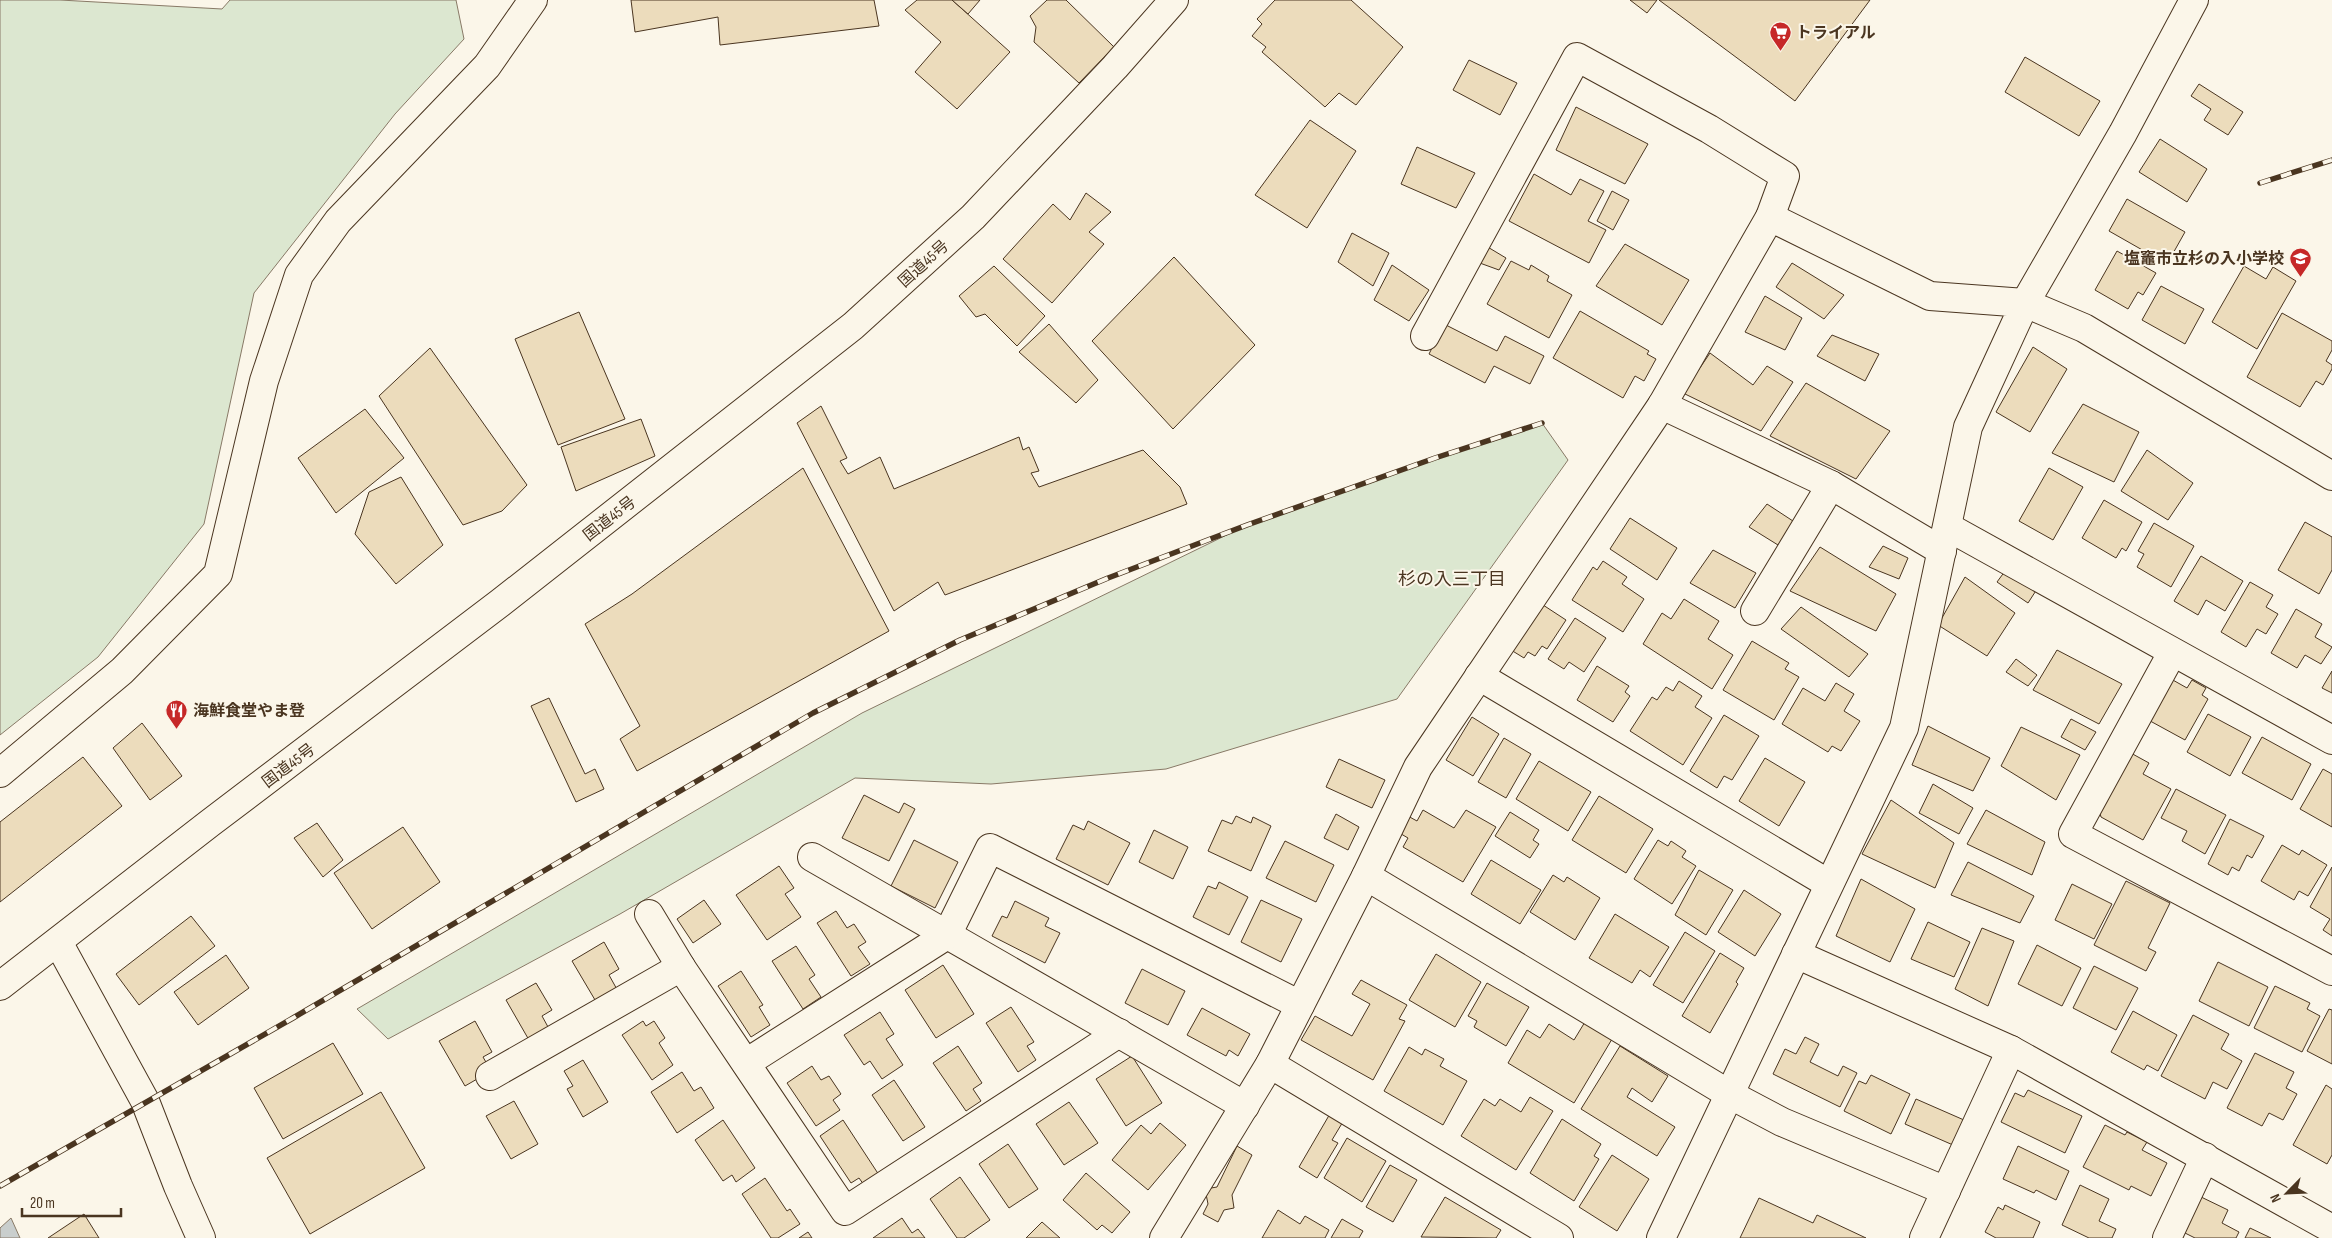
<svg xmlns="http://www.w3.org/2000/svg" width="2332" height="1238" font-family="'Sofia Sans Condensed','Noto Sans JP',sans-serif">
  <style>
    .green { fill: #dce7d0; stroke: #887966 }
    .water { fill: #c9cecd; stroke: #887966 }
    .building { fill: #ecdcbc; stroke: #4a3520 }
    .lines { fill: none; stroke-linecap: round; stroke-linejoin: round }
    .street-casing { stroke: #4a3520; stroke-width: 30 }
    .secondary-casing { stroke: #4a3520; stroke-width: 30 }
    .highway-casing { stroke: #4a3520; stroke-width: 30 }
    .street { stroke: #fbf6e9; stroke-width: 28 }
    .secondary { stroke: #fbf6e9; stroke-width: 28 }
    .highway { stroke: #fbf6e9; stroke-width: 28 }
    .rail-casing { stroke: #4a3520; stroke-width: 5.5 }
    .rail { stroke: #fbf6e9; stroke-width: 4; stroke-dasharray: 11; stroke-linecap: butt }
    .labels { text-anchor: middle; stroke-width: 4; stroke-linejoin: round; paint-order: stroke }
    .poi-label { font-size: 16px; font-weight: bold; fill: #4a3520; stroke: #fbf6e9; text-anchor: start }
    .street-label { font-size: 16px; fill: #4a3520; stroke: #fbf6e9 }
    .neighbourhood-label { font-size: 18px; fill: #4a3520; stroke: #fbf6e9 }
  </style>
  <rect width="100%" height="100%" fill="#fbf6e9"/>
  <g class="green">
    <polygon points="0,0 60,0 222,9 230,0 456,0 464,39 395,114 254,293 204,524 98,657 0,735"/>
    <polygon points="1542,423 1568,460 1397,699 1166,769 991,784 855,778 620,914 388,1039 357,1009 862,713 1247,525 1435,458"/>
  </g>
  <polygon class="water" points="11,1218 20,1238 0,1238 0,1228"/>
  <g class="building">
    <polygon points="631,0 874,0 879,26 720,45 718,17 635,32"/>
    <polygon points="917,0 952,0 1010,52 957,109 915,72 941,42 905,10"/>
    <polygon points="952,0 980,0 968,14"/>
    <polygon points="1047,0 1066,0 1114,47 1079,83 1034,42 1036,27 1030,16"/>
    <polygon points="1275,0 1351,0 1403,47 1356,105 1339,93 1325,107 1262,52 1266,47 1252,36 1262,24 1257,19"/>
    <polygon points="1630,0 1657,0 1647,13"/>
    <polygon points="1659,0 1870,0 1795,101"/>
    <polygon points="2025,57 2100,101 2079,136 2005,92"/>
    <polygon points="1469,60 1517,83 1500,115 1453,90"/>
    <polygon points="2199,84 2243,112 2228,135 2204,120 2211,109 2191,96"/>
    <polygon points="1576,107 1648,144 1625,184 1556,150"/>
    <polygon points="1310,120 1356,151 1307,228 1255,195"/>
    <polygon points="2160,139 2207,169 2187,202 2139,172"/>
    <polygon points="1417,147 1475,173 1456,208 1401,184"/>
    <polygon points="1534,174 1571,195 1580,179 1604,191 1588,221 1606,230 1589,263 1509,221"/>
    <polygon points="1612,191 1629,200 1613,230 1597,221"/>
    <polygon points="1086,193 1111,212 1089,232 1104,244 1052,303 1003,259 1053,204 1070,220"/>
    <polygon points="2127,199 2185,232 2167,264 2109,231"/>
    <polygon points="1352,233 1389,253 1373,286 1338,262"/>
    <polygon points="1625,244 1689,280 1662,325 1596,286"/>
    <polygon points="1486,246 1506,258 1499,270 1477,262"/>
    <polygon points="2117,251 2156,273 2143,295 2138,292 2128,309 2095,290"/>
    <polygon points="1174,257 1255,345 1173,429 1092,341"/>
    <polygon points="1511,261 1529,270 1531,265 1549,276 1547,281 1572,295 1549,338 1487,304"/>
    <polygon points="1792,263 1844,295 1824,319 1776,287"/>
    <polygon points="1392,265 1429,290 1409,321 1374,300"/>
    <polygon points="994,266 1045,316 1017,346 985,314 976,317 959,296"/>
    <polygon points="2244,266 2266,279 2273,267 2296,281 2257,349 2212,322"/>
    <polygon points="2161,286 2204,309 2185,344 2142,320"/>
    <polygon points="1765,296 1802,318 1785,350 1745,332"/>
    <polygon points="1580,311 1649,351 1647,354 1656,359 1644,381 1635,376 1623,398 1553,358"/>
    <polygon points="579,312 625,419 558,445 515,339"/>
    <polygon points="2282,313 2332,341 2332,350 2326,361 2332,365 2332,369 2323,385 2316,381 2300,407 2247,377"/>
    <polygon points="1049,324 1098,380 1076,403 1019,352"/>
    <polygon points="1444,324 1497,351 1505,336 1544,356 1530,384 1494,366 1485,383 1429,354"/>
    <polygon points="1832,335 1879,354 1865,381 1817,356"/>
    <polygon points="2033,347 2067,369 2030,432 1996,412"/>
    <polygon points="430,348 527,485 502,511 463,525 379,396"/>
    <polygon points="1710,353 1753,385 1767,366 1793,382 1761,431 1683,393"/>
    <polygon points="1806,383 1890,431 1856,479 1770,436"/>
    <polygon points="2083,404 2139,432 2114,482 2052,453"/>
    <polygon points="821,406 847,458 840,461 848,474 880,457 894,489 1019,437 1023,450 1029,447 1039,471 1031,473 1039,487 1143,450 1180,487 1187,504 945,595 938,582 894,611 797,423"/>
    <polygon points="365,409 404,458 336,513 298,458"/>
    <polygon points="641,419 655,456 576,491 561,447"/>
    <polygon points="2147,450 2193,483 2168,520 2121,491"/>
    <polygon points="803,468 889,631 637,771 620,739 640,726 585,624 632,594"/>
    <polygon points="2049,468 2083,487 2053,540 2019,521"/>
    <polygon points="401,477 443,545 396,584 355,534 369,492"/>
    <polygon points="2104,500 2142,522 2126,551 2122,548 2116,558 2082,538"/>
    <polygon points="1767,504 1796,523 1778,545 1749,527"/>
    <polygon points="1630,518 1677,548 1657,580 1610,549"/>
    <polygon points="2305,522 2332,537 2332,570 2319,594 2278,570"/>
    <polygon points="2154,523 2194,546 2171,587 2137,567 2144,554 2138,551"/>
    <polygon points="1883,546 1908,558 1899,579 1869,567"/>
    <polygon points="1820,547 1896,594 1876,631 1790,591"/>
    <polygon points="1713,550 1756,573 1735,608 1690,583"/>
    <polygon points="2201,556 2243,581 2225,611 2206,600 2198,615 2174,601"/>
    <polygon points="1603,561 1627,577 1622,584 1644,599 1623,632 1572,600 1593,567 1597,570"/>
    <polygon points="2008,567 2039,586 2028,603 1997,582"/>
    <polygon points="1965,577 2015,613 1987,656 1938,625"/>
    <polygon points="2250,582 2273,595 2266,607 2278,614 2266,634 2257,629 2246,647 2221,632"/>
    <polygon points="1684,599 1719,621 1708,639 1733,655 1712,689 1643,644 1662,613 1671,619"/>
    <polygon points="1540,603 1566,620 1547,649 1542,646 1535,656 1528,652 1524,658 1511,650"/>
    <polygon points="1801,607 1868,654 1849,677 1781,629"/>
    <polygon points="2296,609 2322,624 2315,637 2332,647 2321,664 2305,655 2297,668 2271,653"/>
    <polygon points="1575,618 1606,638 1584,672 1569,662 1564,669 1548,659"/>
    <polygon points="1752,641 1789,663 1785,669 1799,677 1774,720 1723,690"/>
    <polygon points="2057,650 2122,684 2099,724 2033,690"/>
    <polygon points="2016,659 2037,675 2028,686 2006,672"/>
    <polygon points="1597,666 1629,686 1625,692 1630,696 1613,722 1577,700"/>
    <polygon points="2332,671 2332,693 2322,688"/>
    <polygon points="2164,675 2187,688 2192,680 2206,688 2202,695 2208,699 2185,740 2141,716"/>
    <polygon points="1679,681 1702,696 1695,707 1712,718 1683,765 1630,731 1652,697 1657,700 1666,687 1673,691"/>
    <polygon points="1836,683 1854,694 1844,711 1860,721 1841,751 1832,746 1828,752 1782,724 1803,688 1825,701"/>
    <polygon points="549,698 585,774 595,769 604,789 576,802 531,706"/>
    <polygon points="2208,714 2251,737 2230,776 2187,752"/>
    <polygon points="1724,715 1759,736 1732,780 1724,776 1717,788 1690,771"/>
    <polygon points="1472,717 1499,734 1473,776 1446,760"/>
    <polygon points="2071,719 2096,732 2085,750 2061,737"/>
    <polygon points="142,723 182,776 150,800 113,748"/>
    <polygon points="1928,726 1990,758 1973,791 1912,765"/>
    <polygon points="2021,727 2080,755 2056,800 2001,766"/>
    <polygon points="2262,737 2311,764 2292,800 2242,773"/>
    <polygon points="1504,738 1531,754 1506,798 1478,782"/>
    <polygon points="2129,752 2149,763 2143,774 2171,789 2143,840 2101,817 2095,795"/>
    <polygon points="83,757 122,806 0,902 0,822"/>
    <polygon points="1765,758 1805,782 1779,826 1739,801"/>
    <polygon points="1339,759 1385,780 1372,808 1326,787"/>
    <polygon points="1539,761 1591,792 1568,831 1516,799"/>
    <polygon points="2323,769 2332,774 2332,827 2300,809"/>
    <polygon points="1933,784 1973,808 1959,834 1919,813"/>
    <polygon points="2176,789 2226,815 2205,854 2182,841 2187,831 2161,818"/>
    <polygon points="864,795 899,813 904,803 915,809 889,861 842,838"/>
    <polygon points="1599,796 1653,829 1626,873 1572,840"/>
    <polygon points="1891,800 1954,843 1935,888 1862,854"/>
    <polygon points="1423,810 1454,828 1466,810 1496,827 1463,882 1403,847 1408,838 1396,831 1406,815 1417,821"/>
    <polygon points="1986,810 2045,842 2032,875 1967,844"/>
    <polygon points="1510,812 1539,830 1533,840 1539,844 1530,858 1495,836"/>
    <polygon points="1336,814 1359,827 1348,850 1324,838"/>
    <polygon points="1236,816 1251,823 1253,817 1271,826 1251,871 1208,851 1222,820 1232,824"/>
    <polygon points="2230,819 2264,836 2252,858 2247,855 2239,871 2232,867 2228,875 2208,864"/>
    <polygon points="1088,821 1130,843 1108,885 1056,859 1073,825 1084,830"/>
    <polygon points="317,823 343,860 323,877 294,838"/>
    <polygon points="403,827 440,882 372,929 334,873"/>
    <polygon points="1154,830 1188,847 1173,879 1139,862"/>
    <polygon points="914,840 958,862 935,908 891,886"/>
    <polygon points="1658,840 1668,846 1671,841 1686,851 1682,857 1696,866 1672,904 1634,879"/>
    <polygon points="1285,841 1334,865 1316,902 1266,878"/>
    <polygon points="2282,845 2299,855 2302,850 2327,865 2308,896 2299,891 2294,900 2261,881"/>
    <polygon points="1491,860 1541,890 1520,924 1471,894"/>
    <polygon points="1968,862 2034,896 2020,923 1951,895"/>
    <polygon points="779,866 794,888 785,894 801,917 767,940 736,895"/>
    <polygon points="2332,867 2332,936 2323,930 2330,919 2310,907"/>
    <polygon points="1699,870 1733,890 1706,935 1675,915"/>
    <polygon points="1553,875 1564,882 1567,877 1600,898 1575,940 1530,912"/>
    <polygon points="1861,879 1915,909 1890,962 1836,936"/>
    <polygon points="2126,881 2170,903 2148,948 2156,952 2146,971 2094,945"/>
    <polygon points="1219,882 1248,897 1229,935 1193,917 1208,886 1216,889"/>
    <polygon points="2072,884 2112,904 2094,939 2055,920"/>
    <polygon points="1744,890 1781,914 1755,956 1718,932"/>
    <polygon points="704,900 721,924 693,943 677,919"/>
    <polygon points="1261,900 1302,919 1281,962 1241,942"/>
    <polygon points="1015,901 1049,918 1045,926 1060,933 1045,963 992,936 1002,916 1007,918"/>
    <polygon points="836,911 847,928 854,924 866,942 858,947 870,964 851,976 817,923"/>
    <polygon points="1615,914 1669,947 1650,977 1640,970 1632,983 1589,958"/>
    <polygon points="191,916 215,946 139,1005 116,974"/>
    <polygon points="1928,922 1970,942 1954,977 1911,959"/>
    <polygon points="1982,928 2014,941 1988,1006 1955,989"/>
    <polygon points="1685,932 1715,951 1683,1003 1653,985"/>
    <polygon points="604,942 619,969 609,975 619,993 598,1005 572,961"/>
    <polygon points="2037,945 2081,968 2062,1006 2018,984"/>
    <polygon points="796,946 815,975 809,979 821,997 803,1009 772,961"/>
    <polygon points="1720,953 1744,968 1736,982 1738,984 1710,1033 1682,1016"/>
    <polygon points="1436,954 1481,982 1455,1027 1409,1000"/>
    <polygon points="226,955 249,988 198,1025 174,992"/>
    <polygon points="2218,962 2268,987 2249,1026 2199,1001"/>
    <polygon points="943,965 974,1014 936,1038 905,990"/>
    <polygon points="2094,966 2138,988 2116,1030 2073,1008"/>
    <polygon points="1142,969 1185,991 1168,1025 1125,1003"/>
    <polygon points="741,971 763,1005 759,1007 770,1025 751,1037 718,986"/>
    <polygon points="1361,980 1407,1005 1399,1019 1405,1021 1373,1080 1301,1040 1315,1016 1352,1036 1370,1004 1352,994"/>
    <polygon points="536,983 552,1010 542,1016 553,1036 533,1047 506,1000"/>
    <polygon points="1487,983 1529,1007 1506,1046 1474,1027 1477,1021 1468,1016"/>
    <polygon points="2275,986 2310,1003 2307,1009 2320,1016 2302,1052 2254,1028"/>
    <polygon points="1011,1007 1034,1042 1027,1046 1036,1060 1018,1072 986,1023"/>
    <polygon points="1202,1008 1250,1034 1238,1056 1229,1050 1226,1056 1187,1035"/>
    <polygon points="2329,1009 2332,1010 2332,1064 2307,1051"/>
    <polygon points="2133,1011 2177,1035 2158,1071 2147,1065 2144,1070 2111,1052"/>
    <polygon points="880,1012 894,1034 886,1039 903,1065 882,1079 870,1061 864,1065 844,1035"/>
    <polygon points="1591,1012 1618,1029 1574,1103 1508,1063 1527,1030 1540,1038 1549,1024 1574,1040"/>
    <polygon points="2193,1015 2229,1034 2221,1049 2242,1061 2227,1089 2213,1082 2205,1099 2161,1076"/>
    <polygon points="475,1021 492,1052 483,1057 491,1071 465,1086 439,1041"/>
    <polygon points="643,1021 646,1026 654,1021 665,1038 659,1043 673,1065 652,1080 622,1035"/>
    <polygon points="1805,1037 1819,1044 1810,1062 1838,1076 1843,1066 1857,1073 1840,1107 1773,1074 1785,1049 1796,1054"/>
    <polygon points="333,1043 363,1094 283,1139 254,1088"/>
    <polygon points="958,1046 982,1083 973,1089 981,1101 966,1111 933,1063"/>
    <polygon points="1620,1046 1668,1076 1652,1102 1632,1088 1627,1097 1675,1127 1657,1156 1581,1109"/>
    <polygon points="1409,1047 1422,1055 1425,1049 1444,1059 1440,1066 1467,1081 1443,1125 1384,1091"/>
    <polygon points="2255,1053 2294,1072 2286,1088 2297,1094 2283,1120 2269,1113 2262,1126 2227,1108"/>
    <polygon points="1132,1056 1162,1103 1126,1126 1096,1079"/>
    <polygon points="583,1060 608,1102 583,1117 567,1089 573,1086 564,1071"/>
    <polygon points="812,1066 821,1080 829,1076 841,1094 833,1100 840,1110 816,1126 787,1083"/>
    <polygon points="682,1072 694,1091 701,1087 714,1108 677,1133 651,1092"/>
    <polygon points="1871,1075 1910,1094 1891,1134 1844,1111 1859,1081 1866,1084"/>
    <polygon points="894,1080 925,1127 903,1141 872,1095"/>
    <polygon points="2326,1085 2332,1089 2332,1155 2327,1164 2293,1145"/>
    <polygon points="2028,1090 2082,1116 2065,1153 2001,1122 2015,1093 2024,1097"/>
    <polygon points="381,1092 425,1168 310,1234 267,1158"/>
    <polygon points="1530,1097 1553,1111 1516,1170 1461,1136 1484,1099 1495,1106 1500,1099 1521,1112"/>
    <polygon points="1916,1099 1964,1120 1953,1145 1905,1124"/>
    <polygon points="514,1101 538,1144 511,1159 486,1116"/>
    <polygon points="1069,1102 1098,1143 1064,1165 1036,1124"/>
    <polygon points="1331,1112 1344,1120 1332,1140 1338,1143 1317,1178 1299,1167"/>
    <polygon points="1562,1119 1601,1144 1594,1156 1599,1159 1574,1201 1530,1173"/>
    <polygon points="723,1120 755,1168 736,1182 732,1175 723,1181 695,1140"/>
    <polygon points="843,1120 879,1175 864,1185 859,1178 851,1183 820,1136"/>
    <polygon points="1160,1123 1186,1145 1148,1190 1112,1160 1141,1125 1151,1134"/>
    <polygon points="2105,1125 2125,1135 2127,1132 2147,1142 2142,1150 2167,1163 2151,1196 2131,1186 2129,1190 2083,1167"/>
    <polygon points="1347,1138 1386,1161 1362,1202 1324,1178"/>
    <polygon points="1008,1144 1038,1189 1009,1208 979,1164"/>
    <polygon points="1237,1146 1252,1155 1232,1195 1234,1208 1224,1210 1218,1222 1203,1214 1208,1204 1205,1189 1217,1187"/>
    <polygon points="2018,1146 2069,1171 2056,1200 2036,1190 2034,1193 2003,1179"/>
    <polygon points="1612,1155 1649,1179 1617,1231 1579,1207"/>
    <polygon points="1390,1165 1417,1180 1393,1222 1366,1207"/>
    <polygon points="1086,1173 1130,1212 1112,1233 1102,1225 1097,1230 1063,1200"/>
    <polygon points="960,1177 990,1220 964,1238 957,1238 930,1199"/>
    <polygon points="765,1178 787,1211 790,1209 800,1224 778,1238 771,1238 742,1194"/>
    <polygon points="2080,1185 2109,1199 2099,1221 2116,1229 2112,1238 2089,1238 2062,1225"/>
    <polygon points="2197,1195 2228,1210 2222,1223 2239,1232 2236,1238 2195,1238 2181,1231"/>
    <polygon points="1445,1197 1501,1230 1496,1238 1421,1237"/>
    <polygon points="1759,1198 1813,1223 1817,1215 1866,1238 1740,1238"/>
    <polygon points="2005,1205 2040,1222 2033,1238 1996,1238 1985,1232 1998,1207 2003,1210"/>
    <polygon points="1278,1210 1300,1224 1305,1216 1329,1230 1325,1238 1262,1238"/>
    <polygon points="84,1214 99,1238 48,1238"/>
    <polygon points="902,1218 912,1233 918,1229 925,1238 873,1238"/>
    <polygon points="1342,1219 1363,1231 1359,1238 1331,1238"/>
    <polygon points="1042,1222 1060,1238 1026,1238"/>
    <polygon points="2250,1228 2271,1238 2245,1238"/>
    <polygon points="808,1232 812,1238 799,1238"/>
  </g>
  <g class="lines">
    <defs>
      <g id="street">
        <polyline points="1425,336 1577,57 1709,129 1785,176 1770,217"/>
        <polyline points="1662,405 1831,485 1942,551"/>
        <polyline points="1948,527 2332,740"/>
        <polyline points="1755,611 1831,485"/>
        <polyline points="2172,653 2073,834 2332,971"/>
        <polyline points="1479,676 1829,884"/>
        <polyline points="0,773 122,671 218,574 264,381 299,275 338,221 487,66 533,0"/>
        <polyline points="812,857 1245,1106"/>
        <polyline points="1366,876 1729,1094 1782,1122 1946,1191"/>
        <polyline points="649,914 681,967 845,1211 1119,1033"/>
        <polyline points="58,942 145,1101 178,1186 201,1238"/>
        <polyline points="746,1063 947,935 990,848 1300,1005"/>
        <polyline points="1270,1064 1559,1238"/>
        <polyline points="490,1076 681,967"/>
        <polyline points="1164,1238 1270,1064 1366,876 1418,767 1662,405 1770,217 1930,296 2025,303 1968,427 1904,728 1661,1238"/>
        <polyline points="1924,1238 2011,1050"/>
        <polyline points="2167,1238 2205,1157"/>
      </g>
      <g id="secondary">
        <polyline points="2194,0 2123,133 2025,303 2084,328 2332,476"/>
        <polyline points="1796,954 2011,1050 2332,1229"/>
      </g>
      <polyline id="highway" points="0,986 210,823 500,603 853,326 973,217 1115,67 1174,0"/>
    </defs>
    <use href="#street" class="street-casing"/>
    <use href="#secondary" class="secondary-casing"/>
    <use href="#highway" class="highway-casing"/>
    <use href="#street" class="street"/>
    <use href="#secondary" class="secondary"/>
    <use href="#highway" class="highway"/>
    <defs>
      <g id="rail">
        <polyline points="2260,183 2332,160"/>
        <polyline points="0,1186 293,1018 813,713 960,640 1108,578 1247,525 1435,458 1542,423"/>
      </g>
    </defs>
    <use href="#rail" class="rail-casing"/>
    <use href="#rail" class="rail"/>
  </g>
  <defs>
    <symbol id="supermarket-pin" viewBox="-11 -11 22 30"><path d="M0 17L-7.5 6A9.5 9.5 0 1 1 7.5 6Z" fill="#c62828" stroke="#fbf6e9"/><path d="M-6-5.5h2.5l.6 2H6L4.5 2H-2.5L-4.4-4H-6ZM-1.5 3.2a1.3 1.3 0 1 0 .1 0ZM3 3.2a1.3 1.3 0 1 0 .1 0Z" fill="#fff"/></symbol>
    <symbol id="school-pin" viewBox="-11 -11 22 30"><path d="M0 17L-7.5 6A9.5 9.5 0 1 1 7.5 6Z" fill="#c62828" stroke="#fbf6e9"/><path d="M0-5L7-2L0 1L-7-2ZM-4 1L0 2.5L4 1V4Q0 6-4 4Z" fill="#fff"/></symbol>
    <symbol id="restaurant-pin" viewBox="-11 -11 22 30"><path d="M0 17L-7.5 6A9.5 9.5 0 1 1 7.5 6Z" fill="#c62828" stroke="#fbf6e9"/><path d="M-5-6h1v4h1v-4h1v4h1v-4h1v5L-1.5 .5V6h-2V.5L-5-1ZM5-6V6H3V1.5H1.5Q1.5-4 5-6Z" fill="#fff"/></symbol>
  </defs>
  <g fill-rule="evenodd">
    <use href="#supermarket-pin" x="1768" y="20" width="25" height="34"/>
    <use href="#school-pin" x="2288" y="246" width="25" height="34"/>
    <use href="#restaurant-pin" x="164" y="698" width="25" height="34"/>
  </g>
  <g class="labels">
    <g class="poi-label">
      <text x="1796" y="38">トライアル</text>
      <text x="2284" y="264" text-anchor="end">塩竈市立杉の入小学校</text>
      <text x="193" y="716">海鮮食堂やま登</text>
    </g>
    <g class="street-label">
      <text transform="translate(923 263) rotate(-42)" y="6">国道45号</text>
      <text transform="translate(609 518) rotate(-38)" y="6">国道45号</text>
      <text transform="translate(288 765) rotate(-37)" y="6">国道45号</text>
    </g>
    <g class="neighbourhood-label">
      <text x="1452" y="585">杉の入三丁目</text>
    </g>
  </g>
  <g transform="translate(2287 1193) rotate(246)" stroke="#fbf6e9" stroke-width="4" paint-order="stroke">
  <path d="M0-4L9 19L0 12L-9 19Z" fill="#4a3520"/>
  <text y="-8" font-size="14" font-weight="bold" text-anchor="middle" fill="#4a3520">N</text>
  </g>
  <path d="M22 1208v8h99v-8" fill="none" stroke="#4a3520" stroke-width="2.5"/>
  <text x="30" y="1208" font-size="15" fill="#4a3520" stroke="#fbf6e9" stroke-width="4" paint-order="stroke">20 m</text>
</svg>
